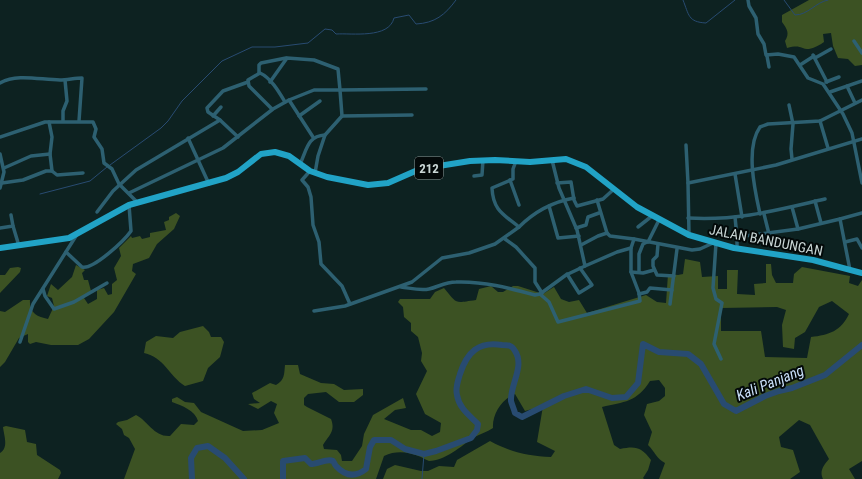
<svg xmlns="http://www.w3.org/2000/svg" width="862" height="479" font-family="'Roboto Condensed',sans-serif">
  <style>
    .forest { fill: #3c5223; fill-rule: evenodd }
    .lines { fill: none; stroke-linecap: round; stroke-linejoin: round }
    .stream { stroke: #284b71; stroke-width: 1 }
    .river { stroke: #284b71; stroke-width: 6 }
    .minor { stroke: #2d6071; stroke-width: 3.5 }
    .primary { stroke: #21a3c6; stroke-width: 6 }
    .labels { text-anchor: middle; stroke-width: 4; stroke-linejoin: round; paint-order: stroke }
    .shield { fill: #030909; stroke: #8e9898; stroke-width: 1 }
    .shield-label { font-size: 13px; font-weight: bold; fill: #c9d6d5 }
    .street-label { font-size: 14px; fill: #c9d6d5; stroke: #030909 }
    .water-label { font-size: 15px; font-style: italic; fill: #c9dff9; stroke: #030909 }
  </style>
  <rect width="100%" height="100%" fill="#0d2221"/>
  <g class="forest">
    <path d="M809,0h53v65l-7,1 -7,-7 -10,-1 -5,-12 -2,-13 -8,1 1,8c-4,3 -10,6 -15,7 -9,0 -8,-5 -22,-1l-2,-7c5,-8 2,-12 -3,-19v-7z"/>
    <path d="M176,213l4,3 -6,13 -17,15 -8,14 -16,6 -1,7 4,3 -22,38 -25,27 -11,6h-27l-15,-3 -6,2 -2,-2v-8l-9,4 -14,24 -5,5v-56l5,1 18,-12h7c-1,13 7,17 18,19l6,-13 -2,-8 -5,-2 4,-12 7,6 14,-13 4,-12 9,5 -3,3 2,7h4l3,11 -7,7 4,6 9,-5v-9l7,-2 4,7 4,-1v-10l5,-4 -3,-12 7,-12 -2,-8 12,-12 1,2 8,-2 2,3 8,-2v-4l16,-3 -2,-8 5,-2v-3z"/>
    <path d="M685,259l15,3 2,15 16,-1v13h9v-19h11l-1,24 18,1 -1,-11 12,-1v-19h5l1,11 4,8h17l1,-9 8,-7 48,9 -1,7 9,3 4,-6v181l-13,8 6,10h-32c-4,-8 1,-14 6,-20l-19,-34 -11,-5 -20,17 2,10 12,3 7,22 -10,7h-131l6,-16c-8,-4 -10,-11 -17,-18l4,-13 -8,-17 3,-11 12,-3 6,-5v-8l-6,-8 -9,1c-13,21 -26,21 -48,26l12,38 6,4c16,-3 21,-2 31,11l-3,10 -5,8 1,1h-261l4,-10 8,-4 26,6h7l11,-5 15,1 3,-7 33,-19c20,11 38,15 61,16l4,-6 -18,-9 6,-36 -18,5 -10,-17c-13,5 -23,20 -22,34 -6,4 -13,6 -20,10 -12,8 -28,23 -44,23 -3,-1 -6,-3 -8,-4 -13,-5 -24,-7 -37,-1l-8,23h-252l11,-30 -6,-11 -5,-3 -2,-6 -6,-5 2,-2 9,-2 9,-5c12,6 18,22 34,21l11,-12 13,1 4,-4c-3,-11 -16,-15 -26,-19v-3l5,-2 8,5 9,1 7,9 42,19 19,-1 17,-7 -5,-10 3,-9 -6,-3 -13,8 -10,-5 12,-1 -6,-4 -2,-6 18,-10 6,2c9,-5 8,-11 9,-20h13l2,9 21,9 13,1 10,6 19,-1v6l-9,7h-15l-13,-10 -18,2 -4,4v7l3,2 24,12c5,13 -3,17 -8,26l1,4 13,1 4,5 1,6h10l10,-15 2,-12 9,-19 30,-17 3,10 -11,2 -11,9 27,11h10l11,6 8,-4 1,-9 -16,-9 -9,-20 11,-23 -6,-10 1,-8 -4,-16 -7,-6v-8l-7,-6 -1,-10 -5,-5 2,-3h30l5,-7 9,-4c14,17 10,15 32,12l3,-11 12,-3 7,6h5l10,-6h5l25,8 11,-7 7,12 8,3 10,-2 8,13 59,-18 11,7 9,1 2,-29 10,1 5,-1zM832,301l17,13c-8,17 -20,21 -38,23l-4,21 -42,-1 -4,-26h-40v-23l56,-1 9,3 -4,15 1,22 11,2 1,-11 10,-6 14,-25z"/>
    <polygon points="18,267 21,268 20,272 0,293 0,275 5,275 10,268"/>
    <path d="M203,326l6,6 2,5h10l3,5 -4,15 -12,11 -5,13 -18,5c-16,-10 -21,-29 -41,-33l2,-11 10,-6 17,2 7,-6z"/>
    <path d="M6,426l19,4 2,12 9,2 1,11 23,15 1,3 -3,6h-58v-26c9,-5 4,-17 3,-26z"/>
  </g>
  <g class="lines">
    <g class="stream">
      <path d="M683,0c6,15 5,22 23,23l29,-23"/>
      <path d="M784,0l11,15c13,0 21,-13 33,-15"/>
      <path d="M110,165l51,-37 7,-7 14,-20 40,-40 30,-14h23l33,-4 17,-14 7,1 4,4c16,-1 53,5 58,-16l15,-3 7,9c19,-1 29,-9 40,-24"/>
      <polyline points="40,194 90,181 107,167"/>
      <polyline points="422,479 424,454"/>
    </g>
    <g class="river">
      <polyline points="192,479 191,458 197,448 208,446 225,458 244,479"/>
      <path d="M283,479v-18l22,-3 6,6c7,0 16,-6 22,-3 1,1 2,4 3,5 10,11 20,11 30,3l4,-22 4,-7h17l14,9 19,5 12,-3 35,-13 6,-8 1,-6c-9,-9 -19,-16 -21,-29 -2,-7 1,-14 3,-21 7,-22 19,-33 42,-29 6,0 10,0 13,6 10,15 -5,34 -4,50 1,4 3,8 4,12l7,4 42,-21 22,-7 26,9 14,-1 12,-14 5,-39 16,8 29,2 13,10 23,40 12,7 29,-15 14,-5 13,-3 33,-13 37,-30"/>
    </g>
    <g class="minor">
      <polyline points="748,0 749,6 756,18 758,34 764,44 766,55 778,54 794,57 808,78 823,84 843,114 852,133 862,183"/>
      <polyline points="854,41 862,53"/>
      <polyline points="813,55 827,82"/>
      <polyline points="767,56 769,67"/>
      <polyline points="815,58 831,49"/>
      <polyline points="800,65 814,56"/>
      <polyline points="259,73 259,65 261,63 286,58"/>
      <polyline points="826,82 839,77"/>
      <path d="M0,83c17,-10 41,-3 60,-3 7,0 15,-2 22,-2l-3,43"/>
      <polyline points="847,86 855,103"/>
      <polyline points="830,92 862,81"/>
      <polyline points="289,100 313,137"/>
      <polyline points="789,105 793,124 791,149 792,159"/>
      <path d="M272,109l-23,-23 -1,-6 12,-7c11,5 19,19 25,29"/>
      <polyline points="213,116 221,107"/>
      <polyline points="299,116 320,101"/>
      <polyline points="342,116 412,115"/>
      <polyline points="220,120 208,112 207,108 223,91 248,82"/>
      <polyline points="63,121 63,111 67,101 65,80"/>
      <polyline points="820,121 828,148"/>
      <polyline points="49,122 52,137 50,154 52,171 57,175 83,173"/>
      <polyline points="0,137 45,122 93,122 96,129 94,137 102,149 104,163 112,169 119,184 137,202"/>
      <polyline points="188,138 209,184"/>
      <polyline points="686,145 688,183"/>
      <polyline points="0,154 4,172 0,188"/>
      <polyline points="552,160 559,188 577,230 585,266 617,252 631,248 634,239 692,250 700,249 713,243"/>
      <path d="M516,161l-3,8v10l-21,9c1,22 11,26 27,39 15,-15 33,-25 55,-29"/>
      <path d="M300,164c7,-14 7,-28 25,-29"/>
      <polyline points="4,168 31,156 50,154"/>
      <polyline points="310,171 302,180 308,187 311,197 313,225 319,242 321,264 342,286 350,304"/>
      <polyline points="315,173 318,156 325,135 342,116 340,90 426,89"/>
      <polyline points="735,174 742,217"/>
      <polyline points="474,176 482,175 483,160"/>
      <polyline points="510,180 519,205"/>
      <polyline points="2,183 23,180 46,171 52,171"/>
      <polyline points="557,183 571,182 574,200 577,206 603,199 614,189"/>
      <polyline points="129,193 223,148 273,109 289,100 314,90 340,90 338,69 314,60 287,58 270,82"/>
      <polyline points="597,200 607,233"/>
      <polyline points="815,201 821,223"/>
      <polyline points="549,206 558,238 579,236"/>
      <polyline points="792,207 798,229"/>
      <polyline points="97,212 113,191 136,170 220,120 238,137"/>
      <path d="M760,214c-5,-23 -15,-66 0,-87l8,-3 52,-3 42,-21"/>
      <polyline points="764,214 769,234"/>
      <polyline points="735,217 737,237 798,229 840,219 850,270"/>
      <path d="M688,218c50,3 89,-8 137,-19"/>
      <polyline points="840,219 862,213"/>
      <polyline points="13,226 19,246"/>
      <polyline points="638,227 652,216"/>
      <polyline points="0,228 13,226 11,215"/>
      <polyline points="576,228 586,225 588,217 599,213"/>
      <polyline points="689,234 688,183 776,165 862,139"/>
      <polyline points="505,239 516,247 535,268 535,282 542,293"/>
      <polyline points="648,242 659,220"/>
      <polyline points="845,242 857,239 862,248"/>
      <polyline points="716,243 713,288 716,299 722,303 714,344 721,359"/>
      <polyline points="658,244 657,256 653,260 653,266 657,275 674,276"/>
      <polyline points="581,245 598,236 607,233 610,236 634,239"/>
      <polyline points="737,248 737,237"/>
      <path d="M66,252l16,15c11,3 42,-26 49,-36l-2,-26"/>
      <polyline points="585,266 566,275 540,294 549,302 558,322 640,301 639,293 631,272 631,248"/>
      <polyline points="631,272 643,273 654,270"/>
      <polyline points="639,272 639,254 643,244 647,242"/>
      <polyline points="567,274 579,293 592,285 580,268"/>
      <path d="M401,287c9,1 19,4 28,2 9,-2 16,-7 27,-7 27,-1 53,6 79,13l5,-1"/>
      <polyline points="43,289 45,296 54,309 74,302 107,283"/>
      <polyline points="639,294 647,292 650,288 672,290"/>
      <polyline points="670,304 677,249"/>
      <polyline points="314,311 345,306 412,282 442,258 469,253 495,244 519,227"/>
      <polyline points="20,342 33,304 76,236"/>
    </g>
    <polyline class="primary" points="0,248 69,238 129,205 226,178 238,172 261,154 275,152 289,156 310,171 327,177 368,185 388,183 420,169 470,161 495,160 530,162 566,159 586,167 637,207 689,235 734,248 813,260 862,273"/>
  </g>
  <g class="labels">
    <rect class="shield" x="415" y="157" width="28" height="22" rx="3"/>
    <g class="shield-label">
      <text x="429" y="173">212</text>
    </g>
    <g class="street-label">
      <text transform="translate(766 240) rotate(11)" y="5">JALAN BANDUNGAN</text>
    </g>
    <g class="water-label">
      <text transform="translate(770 383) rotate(-22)" y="5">Kali Panjang</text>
    </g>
  </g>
</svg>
